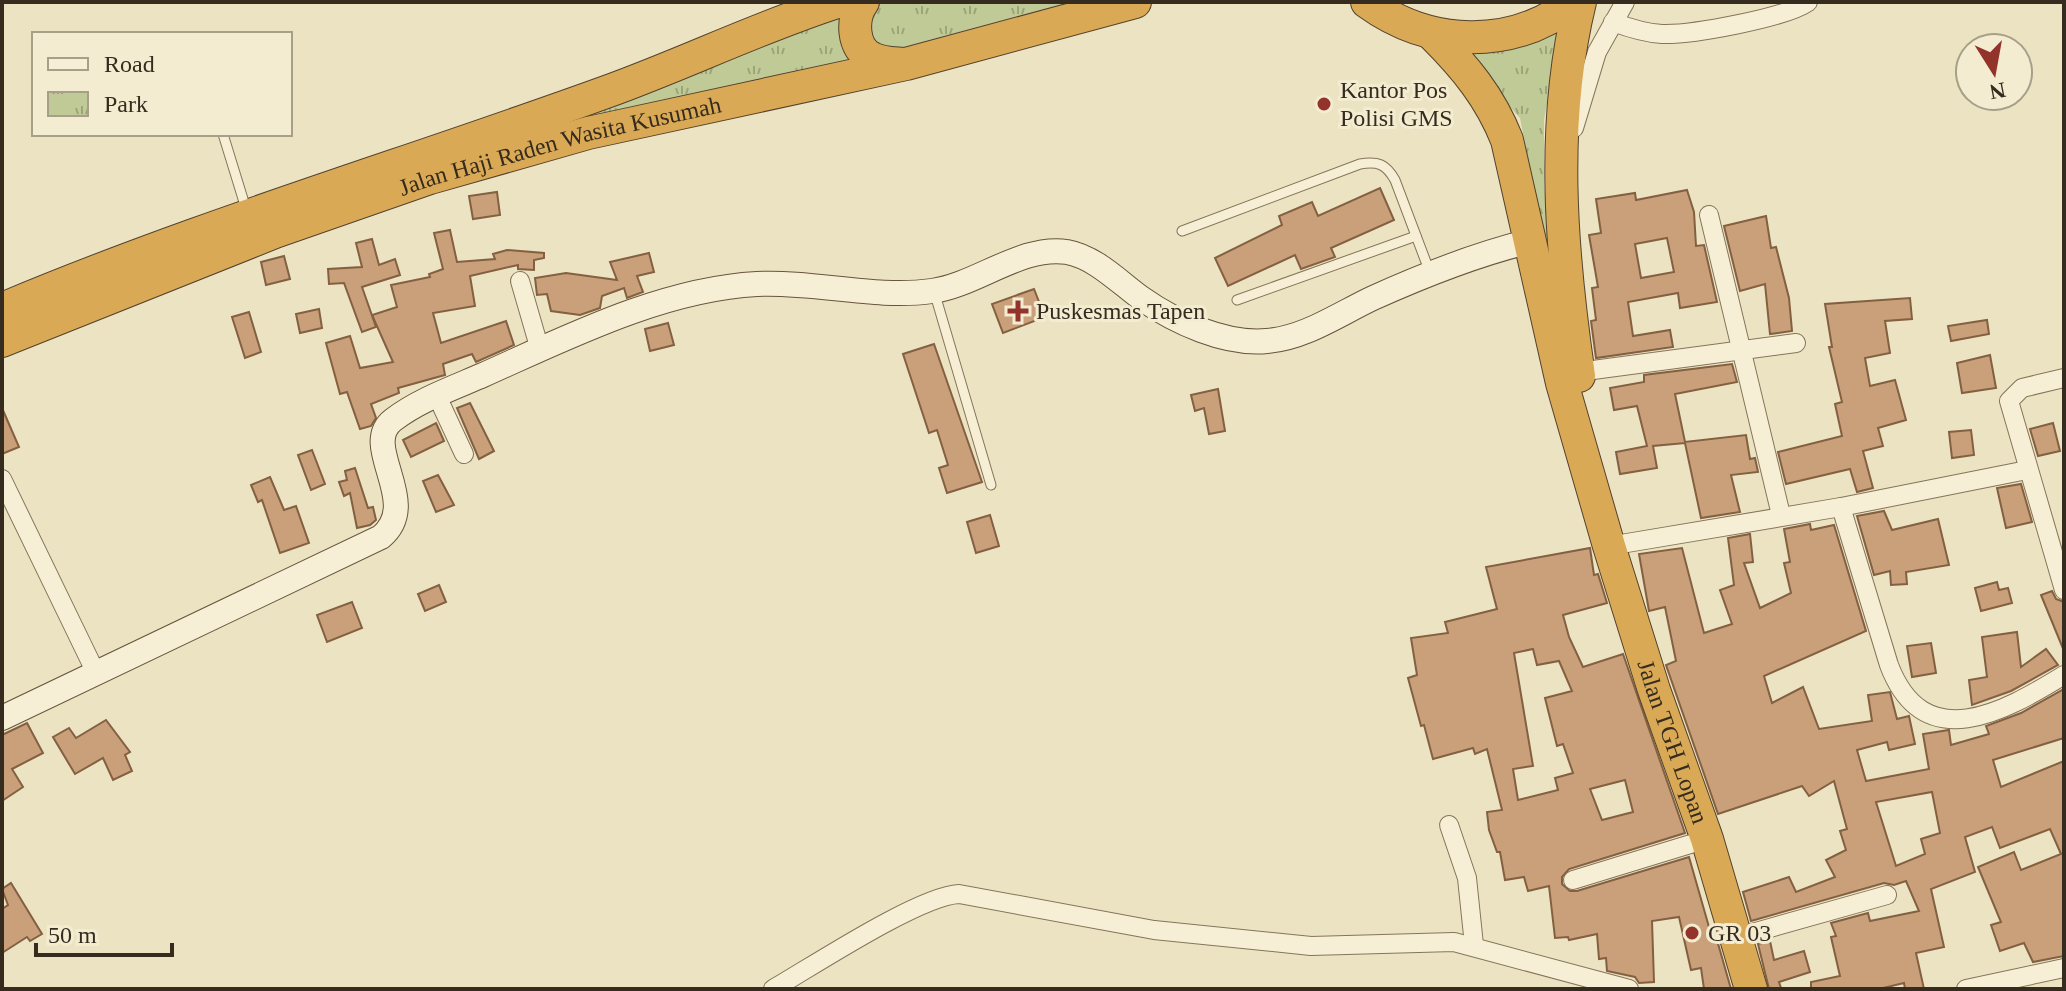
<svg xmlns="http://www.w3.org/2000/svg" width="2066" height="991" font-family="'Times New Roman',serif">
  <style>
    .park { fill: url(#park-tufts) }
    .building { fill: #c9a079; stroke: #836041; stroke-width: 2; fill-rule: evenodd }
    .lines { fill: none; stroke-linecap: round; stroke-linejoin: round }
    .lane-casing { stroke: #85745a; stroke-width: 11 }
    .street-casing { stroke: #85745a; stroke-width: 20 }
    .secondary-casing { stroke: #67553d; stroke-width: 26 }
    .highway-casing { stroke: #53422e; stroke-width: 34 }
    .lane { stroke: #f7efd5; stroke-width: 9 }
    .street { stroke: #f7efd5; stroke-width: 18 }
    .secondary { stroke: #f7efd5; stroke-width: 24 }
    .highway { stroke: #d9a955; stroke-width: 32 }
    .poi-dot { fill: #92332c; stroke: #f4ecd1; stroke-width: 3 }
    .labels { text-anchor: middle; stroke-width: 6; stroke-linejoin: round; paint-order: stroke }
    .poi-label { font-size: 24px; fill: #352b1e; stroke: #f4ecd1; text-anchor: start }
    .street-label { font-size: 24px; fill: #352b1e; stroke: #f4ecd1 }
  </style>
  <defs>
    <pattern id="park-tufts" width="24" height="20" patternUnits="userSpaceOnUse" patternTransform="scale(2)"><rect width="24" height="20" fill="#c0ca96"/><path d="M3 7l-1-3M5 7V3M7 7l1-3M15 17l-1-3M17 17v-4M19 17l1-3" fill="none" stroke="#9da47a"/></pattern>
  </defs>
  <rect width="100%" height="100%" fill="#ece3c2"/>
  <g class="park">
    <polygon points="884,2 1095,2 884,58 865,48 871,5"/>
    <polygon points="843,4 840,34 863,66 593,115 471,151"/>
    <path d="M1561,26l-17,94v66l13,118 -37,-186 -62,-67c40,1 69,-3 103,-25z"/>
  </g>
  <g class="building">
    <polygon points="1380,188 1394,220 1331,248 1335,257 1301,269 1295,255 1228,286 1215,258 1282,225 1279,216 1312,202 1318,216"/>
    <path d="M1687,190l7,22 2,34 8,-1 13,57 -37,6 -2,-15 -50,9 5,34 37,-6 3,17 -77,11 -5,-37 5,-1 -4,-32 6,-1 -9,-52 12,-2 -5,-34 39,-6 1,7zM1667,238l7,34 -33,6 -6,-34z"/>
    <polygon points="497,192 500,215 473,219 469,196"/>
    <polygon points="1766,216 1771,248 1776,247 1789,298 1792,331 1770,334 1765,284 1740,291 1724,226"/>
    <polygon points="450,230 457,262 495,259 493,254 507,250 544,253 544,258 534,260 534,270 518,269 518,265 470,276 475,306 433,313 441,343 506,321 514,345 476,362 472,354 443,364 445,375 398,388 399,393 371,404 376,418 371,426 360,429 347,392 340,394 326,343 350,336 360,368 393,362 372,315 397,307 391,285 430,277 429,274 443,269 434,233"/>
    <polygon points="372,239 379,265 395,259 400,275 362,287 376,327 362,332 344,283 329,284 328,269 362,267 356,243"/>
    <polygon points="649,253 654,272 637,276 643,292 627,298 624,288 602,296 600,308 580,315 551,311 547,294 537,295 535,278 566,273 617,280 610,262"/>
    <polygon points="284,256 290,279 266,285 261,262"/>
    <polygon points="1034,289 1045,317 1003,333 992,304"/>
    <polygon points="1910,298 1912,319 1885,321 1890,353 1865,358 1870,386 1895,380 1906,420 1878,428 1883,446 1863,451 1873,488 1857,492 1850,469 1786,484 1778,452 1842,436 1835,404 1842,402 1829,347 1832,347 1825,304"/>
    <polygon points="319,309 322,328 300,333 296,314"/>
    <polygon points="249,312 261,352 245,358 232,317"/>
    <polygon points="1987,320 1989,334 1951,341 1948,326"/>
    <polygon points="668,323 674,345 650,351 645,329"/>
    <polygon points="934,344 982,482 947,493 939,468 948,465 937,430 929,433 903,354"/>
    <polygon points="1990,355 1996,388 1962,393 1957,363"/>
    <polygon points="1732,364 1737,382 1675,394 1685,442 1746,435 1750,459 1755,458 1758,472 1731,475 1740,512 1701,518 1685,443 1653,446 1657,468 1620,474 1616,452 1647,446 1637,406 1614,410 1610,388 1644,382 1644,375"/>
    <polygon points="1218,389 1225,431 1209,434 1204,408 1195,411 1191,395"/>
    <polygon points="470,403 494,451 479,459 457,408"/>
    <polygon points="2,408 19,447 2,454"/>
    <polygon points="436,423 444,441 411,457 403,440"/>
    <polygon points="2053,423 2060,451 2038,456 2030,429"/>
    <polygon points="1971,430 1974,455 1952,458 1949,432"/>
    <polygon points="312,450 325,484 311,490 298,455"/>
    <polygon points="355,468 368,508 373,507 376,520 370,525 357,528 350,493 344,496 339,482 347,480 345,471"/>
    <polygon points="438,475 454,505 436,512 423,481"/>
    <polygon points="270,477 284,510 296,506 309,543 280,553 262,500 258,502 251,485"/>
    <polygon points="2021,484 2032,522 2006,528 1997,488"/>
    <polygon points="1884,511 1892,530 1938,519 1949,565 1906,572 1907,584 1891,585 1890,571 1874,575 1857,516"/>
    <polygon points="990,515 999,546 976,553 967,522"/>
    <path d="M1810,524l1,6 23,-5 32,106 -102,45 8,27 31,-16 16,42 53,-8 -4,-26 22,-3 7,27 12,-3 6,28 -26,6 -2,-8 -30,8 9,31 63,-12 -6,-35 26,-4 2,15 38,-11 -3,-8 35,-13 43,-24v49l-71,22 8,27 63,-26v195l-31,6 -9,-19 -24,8 -9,-26 10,-3 -23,-55 36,-15 7,18 40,-16 -11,-25 -50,19 -8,-21 -27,10 10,35 -44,17 13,58 -28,6 8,36h-19l-1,-6 -25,6h-68v-7l29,-6 -9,-39 5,-1 -5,-13 37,-10 2,8 49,-10 -13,-30 -12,4 -10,-2 -133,38 -8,-29 46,-15 7,15 39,-15 -9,-17 20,-10 -6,-19 7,-2 -13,-48 -25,15 -7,-10 -84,28 -52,-149 10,-4 -11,-54 -16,4 -10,-57 43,-6 22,85 28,-9 -12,-34 14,-5 -6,-47 22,-4 3,28 -9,1 16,45 31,-15 -7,-30 6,-1 -6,-33zM1932,792l8,41 -19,6 4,15 -29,12 -20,-64z"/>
    <path d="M1590,548l4,27 4,-1 9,29 -44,12 6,22 14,30 40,-13 62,179 -116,36 -7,8v7l8,7h7l112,-34 24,84 4,-1 14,49h-27l-3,-21 -10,2 -12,-53 -27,4 2,61 -15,1 -4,-6 -28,-6 -1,-13 -7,1 -2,-25 -28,6 -1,-3 -13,1 -6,-52 -21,5 -4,-14 -19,3 -5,-28h-3l-8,-22 -2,-18 15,-2 -15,-61 -12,5 -2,-6 -40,11 -9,-34 -3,1 -13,-48 9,-3 -6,-37 37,-5 -3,-11 52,-13 -11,-42zM1533,649l4,16 22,-4 13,30 -27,7 12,48 6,-2 10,29 -18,5 3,12 -40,10 -5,-31 20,-3 -19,-113zM1625,780l8,32 -31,8 -12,-31z"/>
    <polygon points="1997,582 1999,590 2008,588 2012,603 1981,611 1975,588"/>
    <polygon points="439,585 446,602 425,611 418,594"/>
    <polygon points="2052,591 2056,599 2064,602 2064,651 2041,595"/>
    <polygon points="352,602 362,628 327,642 317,615"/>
    <polygon points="2017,632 2021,667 2046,649 2058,665 2011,691 1972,705 1969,680 1987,677 1982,637"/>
    <polygon points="1931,643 1936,673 1912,677 1907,646"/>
    <polygon points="106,720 130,752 125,755 132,771 113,780 103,758 75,774 53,737 69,728 76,738"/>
    <polygon points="27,723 43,753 12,769 23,787 2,801 2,735"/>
    <polygon points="11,883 42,934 30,941 27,937 2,953 2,909 8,905 2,889"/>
    <polygon points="1770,941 1774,960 1804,951 1810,972 1779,982 1781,988 1769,989 1758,944"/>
  </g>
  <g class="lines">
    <defs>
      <g id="lane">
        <polyline points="223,134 247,212"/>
        <path d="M1182,231l178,-67c18,-3 26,0 35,16l34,90"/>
        <polyline points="934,291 991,485"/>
        <polyline points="1237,300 1416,236"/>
      </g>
      <g id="street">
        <path d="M1613,22c16,6 31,11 49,12 29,1 123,-16 146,-32"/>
        <polyline points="1574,128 1597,52 1625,2"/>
        <polyline points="1709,215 1781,515"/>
        <polyline points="520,281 540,350"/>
        <polyline points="1578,372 1796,343"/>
        <polyline points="2064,378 2022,388 2009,401 2064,590"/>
        <polyline points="437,396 464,454"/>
        <polyline points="2,479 95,671"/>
        <path d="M1841,507l48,158c35,92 115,47 175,10"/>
        <polyline points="1609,546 1841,507 2027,470"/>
        <polyline points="1449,825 1467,878 1474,945"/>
        <polyline points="1573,880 1707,839"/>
        <polyline points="1738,937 1887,895"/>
        <path d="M773,989c40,-23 146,-93 186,-95l195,36 157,16 143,-4 175,47"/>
        <polyline points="1966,989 2064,968"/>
      </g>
      <path id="secondary" d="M2,718l379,-181c42,-35 -22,-91 12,-117 26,-20 60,-32 90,-45 85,-38 180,-86 274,-91 58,-3 118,15 175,7 45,-6 89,-46 135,-39 28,5 52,30 74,46 34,24 84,47 126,43 38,-3 72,-27 106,-43 51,-23 104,-44 158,-57"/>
      <g id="highway">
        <path d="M863,2c-12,16 -11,47 9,56 9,5 21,5 31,6"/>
        <path d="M1367,2c62,45 144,49 207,0"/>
        <path id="s1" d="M1433,35c32,32 57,62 74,105l55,243 47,163 45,144 53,149 44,150"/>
        <path d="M2,309c197,-83 403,-144 604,-217 78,-28 153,-65 231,-90"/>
        <path id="s2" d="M2,341l273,-109 155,-54 158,-45 318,-69 229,-62"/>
        <path d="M1579,376c-18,-123 -29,-252 1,-374"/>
      </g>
    </defs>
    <use href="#lane" class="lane-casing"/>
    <use href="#street" class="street-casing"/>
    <use href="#secondary" class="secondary-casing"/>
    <use href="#highway" class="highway-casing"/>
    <use href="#lane" class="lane"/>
    <use href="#street" class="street"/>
    <use href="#secondary" class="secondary"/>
    <use href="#highway" class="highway"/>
  </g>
  <g class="poi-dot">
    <circle cx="1324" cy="104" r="8"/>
    <path d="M1014 299h8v8h8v8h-8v8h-8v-8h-8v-8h8z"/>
    <circle cx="1692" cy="933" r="8"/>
  </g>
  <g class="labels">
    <g class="poi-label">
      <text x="1340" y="98">Kantor Pos<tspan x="1340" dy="28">Polisi GMS</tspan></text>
      <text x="1036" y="319">Puskesmas Tapen</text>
      <text x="1708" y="941">GR 03</text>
    </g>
    <g class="street-label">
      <text dy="8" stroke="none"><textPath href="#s2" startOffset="592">Jalan Haji Raden Wasita Kusumah</textPath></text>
      <text dy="8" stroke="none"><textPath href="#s1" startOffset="754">Jalan TGH Lopan</textPath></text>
    </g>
  </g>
  <rect width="2066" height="991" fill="none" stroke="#352b1e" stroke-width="8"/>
  <rect x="32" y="32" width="260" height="104" fill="#f4ecd1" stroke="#a89f89" stroke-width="2"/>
  <rect x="48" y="58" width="40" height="12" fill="#f7efd5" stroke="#a89f89" stroke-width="2"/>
  <text x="104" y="72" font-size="24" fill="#352b1e">Road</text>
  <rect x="48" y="92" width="40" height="24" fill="url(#park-tufts)" stroke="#a89f89" stroke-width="2"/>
  <text x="104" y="112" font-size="24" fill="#352b1e">Park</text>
  <g transform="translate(1994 72) rotate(169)"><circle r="38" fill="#f4ecd1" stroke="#a89f89" stroke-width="2"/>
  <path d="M0-6L14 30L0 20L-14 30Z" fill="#92332c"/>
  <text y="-12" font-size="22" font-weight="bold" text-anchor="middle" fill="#352b1e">N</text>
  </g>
  <path d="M36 943v12h136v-12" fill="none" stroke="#352b1e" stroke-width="4"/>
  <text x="48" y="943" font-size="24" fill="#352b1e" stroke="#f4ecd1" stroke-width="6" paint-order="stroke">50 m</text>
</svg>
